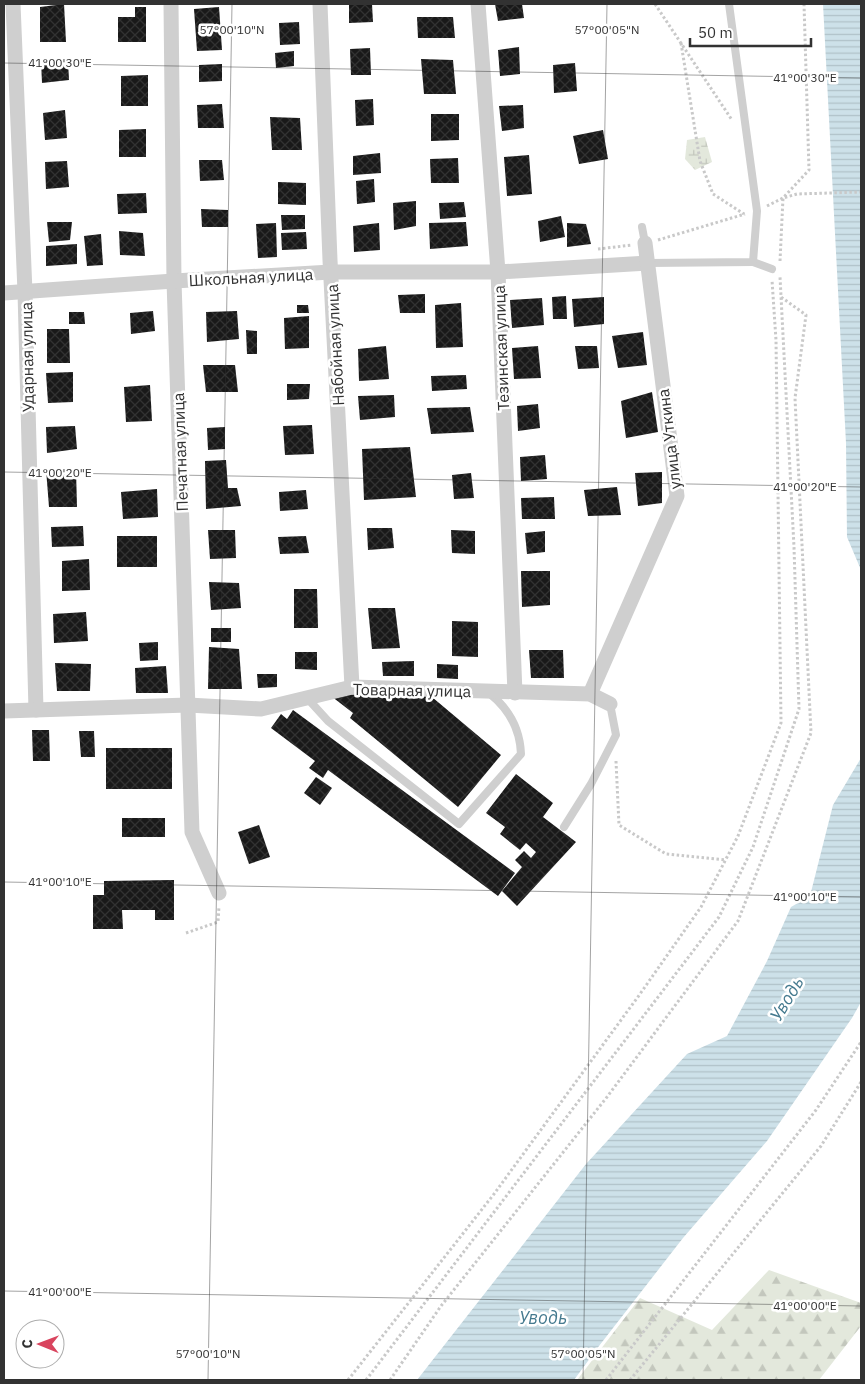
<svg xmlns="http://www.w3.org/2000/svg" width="865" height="1384" font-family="'IBM Plex Sans',sans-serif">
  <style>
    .forest { fill: url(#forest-firs) }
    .wetland { fill: url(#wetland-marsh) }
    .water { fill: url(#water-rules) }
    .building { fill: url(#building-cross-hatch) }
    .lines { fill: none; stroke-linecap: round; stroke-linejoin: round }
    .path { stroke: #c9c9c9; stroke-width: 3; stroke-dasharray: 2.5 2.5; stroke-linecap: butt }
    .service { stroke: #cfcfcf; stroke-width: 8 }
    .minor { stroke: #cfcfcf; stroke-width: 15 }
    .ticks { fill: none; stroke: #323232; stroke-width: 1; stroke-opacity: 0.45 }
    .labels { text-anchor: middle; stroke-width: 5; stroke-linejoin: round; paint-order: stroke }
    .street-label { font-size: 16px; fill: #323232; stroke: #fff }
    .water-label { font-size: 18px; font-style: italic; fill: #457a8f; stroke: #fff }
    .ticks-label { font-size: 12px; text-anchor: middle; fill: #323232; stroke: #fff; stroke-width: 5; stroke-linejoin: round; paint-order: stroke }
  </style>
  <defs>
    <pattern id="forest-firs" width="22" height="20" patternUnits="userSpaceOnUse" patternTransform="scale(1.25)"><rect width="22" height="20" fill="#e3e8dc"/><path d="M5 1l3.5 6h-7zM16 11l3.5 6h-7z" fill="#c3c7bd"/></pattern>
    <pattern id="wetland-marsh" width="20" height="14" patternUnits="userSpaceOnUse" patternTransform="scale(1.25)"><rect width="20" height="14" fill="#e3e8dc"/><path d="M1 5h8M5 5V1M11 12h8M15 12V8" fill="none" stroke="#c3c7bd"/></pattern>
    <pattern id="water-rules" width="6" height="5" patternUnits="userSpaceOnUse" patternTransform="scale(1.25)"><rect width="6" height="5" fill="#cde1e9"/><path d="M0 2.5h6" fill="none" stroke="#b0c2c8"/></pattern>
    <pattern id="building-cross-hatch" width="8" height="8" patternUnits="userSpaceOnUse" patternTransform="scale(1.25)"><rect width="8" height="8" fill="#191919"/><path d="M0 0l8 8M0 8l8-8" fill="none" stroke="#323232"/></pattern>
  </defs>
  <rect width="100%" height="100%" fill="#fff"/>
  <polygon class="forest" points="769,1270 861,1303 861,1326 819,1380 577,1380 640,1298 712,1330"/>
  <polygon class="wetland" points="705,137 712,162 695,170 685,159 687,140"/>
  <g class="water">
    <polygon points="823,4 861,4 861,570 847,537 846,443"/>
    <polygon points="861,758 861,1002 852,1018 767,1141 683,1238 599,1346 574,1380 417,1380 586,1164 687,1054 727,1036 767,961 791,907 810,896 833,805"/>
  </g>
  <g class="building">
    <polygon points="64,4 66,42 40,42 40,7"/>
    <polygon points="349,4 372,4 373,22 349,23"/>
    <polygon points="495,4 522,4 524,18 498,21"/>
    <polygon points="135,7 146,7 146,42 118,42 118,17 135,17"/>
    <polygon points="219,7 222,50 197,51 194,9"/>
    <polygon points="417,17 453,17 455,38 418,38"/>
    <polygon points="299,22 300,44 280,45 279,23"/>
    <polygon points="519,47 520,74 500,76 498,50"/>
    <polygon points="370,48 371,75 351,75 350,49"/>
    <polygon points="294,51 294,66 276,68 275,53"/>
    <polygon points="421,59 453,60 456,94 424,94"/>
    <polygon points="68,60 69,80 42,83 41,61"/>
    <polygon points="575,63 577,91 554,93 553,65"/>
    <polygon points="222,64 222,81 199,82 199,65"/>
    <polygon points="148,75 148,106 121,106 121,76"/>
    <polygon points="373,99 374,125 356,126 355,100"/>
    <polygon points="222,104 224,128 198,128 197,105"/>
    <polygon points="523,105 524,128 502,131 499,106"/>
    <polygon points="65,110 67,138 45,140 43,113"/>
    <polygon points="431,114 459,114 459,140 431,141"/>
    <polygon points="270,117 300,118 302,150 272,150"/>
    <polygon points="146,129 146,157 119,157 119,130"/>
    <polygon points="603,130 608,159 579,164 573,136"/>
    <polygon points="380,153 381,173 353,175 353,156"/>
    <polygon points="529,155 532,194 507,196 504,157"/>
    <polygon points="458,158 459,183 431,183 430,159"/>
    <polygon points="199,160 222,160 224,180 200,181"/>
    <polygon points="67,161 69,187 46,189 45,162"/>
    <polygon points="374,179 375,202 357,204 356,181"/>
    <polygon points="278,182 306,183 306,205 278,204"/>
    <polygon points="146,193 147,213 118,214 117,194"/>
    <polygon points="416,201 416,226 394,230 393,203"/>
    <polygon points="464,202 466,217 440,219 439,203"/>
    <polygon points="201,209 228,210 228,227 202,227"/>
    <polygon points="281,215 305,215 305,229 282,230"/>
    <polygon points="561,216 565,237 540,242 538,221"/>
    <polygon points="47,222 72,222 70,240 49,242"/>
    <polygon points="466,222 468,246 430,249 429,223"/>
    <polygon points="276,223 277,257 258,258 256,224"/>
    <polygon points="379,223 380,250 354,252 353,226"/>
    <polygon points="567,223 586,224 591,244 567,247"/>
    <polygon points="119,231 143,233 145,256 120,255"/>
    <polygon points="306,232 307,249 282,250 281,233"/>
    <polygon points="101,234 103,265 87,266 84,236"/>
    <polygon points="77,244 77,264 46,266 46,246"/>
    <polygon points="425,294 425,313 400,313 398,295"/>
    <polygon points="566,296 567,319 553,319 552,297"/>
    <polygon points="604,297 604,324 574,327 572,299"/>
    <polygon points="542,298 544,325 512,328 510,300"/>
    <polygon points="461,303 463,347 436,348 435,305"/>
    <polygon points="297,305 308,305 309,313 297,313"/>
    <polygon points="153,311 155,331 131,334 130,313"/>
    <polygon points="237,311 239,339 207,342 206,312"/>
    <polygon points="69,312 84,312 85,324 69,324"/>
    <polygon points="309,316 309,348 285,349 284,318"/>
    <polygon points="47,329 69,329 70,363 47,363"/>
    <polygon points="246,330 257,331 257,354 247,354"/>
    <polygon points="643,332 647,365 618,368 612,336"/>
    <polygon points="386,346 389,379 359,381 358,349"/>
    <polygon points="538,346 541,378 514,379 512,348"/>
    <polygon points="575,346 597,346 599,368 578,369"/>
    <polygon points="203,365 235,365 238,392 206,392"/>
    <polygon points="73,372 73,402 48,403 46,373"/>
    <polygon points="466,375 467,389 432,391 431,376"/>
    <polygon points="287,384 310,384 309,399 287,400"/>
    <polygon points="150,385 152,421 126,422 124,387"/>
    <polygon points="652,392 658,432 626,438 621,401"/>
    <polygon points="394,395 395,417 360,420 358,396"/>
    <polygon points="538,404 540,428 518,431 517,406"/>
    <polygon points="470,407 474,432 431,434 427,408"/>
    <polygon points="312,425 314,454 285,455 283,426"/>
    <polygon points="75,426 77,449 47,453 46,427"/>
    <polygon points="225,427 225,449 208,450 207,428"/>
    <polygon points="410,447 416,497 364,500 362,449"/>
    <polygon points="545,455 547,479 521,481 520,457"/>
    <polygon points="226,460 228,488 237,488 241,506 206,509 205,461"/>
    <polygon points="46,469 76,469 77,507 49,507"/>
    <polygon points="662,472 662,503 638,506 635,473"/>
    <polygon points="471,473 474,498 454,499 452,475"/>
    <polygon points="617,487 621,515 588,516 584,490"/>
    <polygon points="157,489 158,517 123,519 121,492"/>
    <polygon points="306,490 308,509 280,511 279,492"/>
    <polygon points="554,497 555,519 522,519 521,498"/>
    <polygon points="83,526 84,546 52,547 51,527"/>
    <polygon points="367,528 392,528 394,548 368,550"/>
    <polygon points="208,530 235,530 236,558 210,559"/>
    <polygon points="451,530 475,531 475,554 452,553"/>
    <polygon points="545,531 545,552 527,554 525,533"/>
    <rect x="117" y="536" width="40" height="31"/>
    <polygon points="306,536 309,553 280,554 278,537"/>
    <polygon points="89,559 90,590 62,591 62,561"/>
    <polygon points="521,571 550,571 550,605 522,607"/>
    <polygon points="209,582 239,583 241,608 211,610"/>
    <polygon points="294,589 317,589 318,628 294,628"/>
    <polygon points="368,608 395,608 400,648 372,649"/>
    <polygon points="86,612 88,641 54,643 53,614"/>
    <polygon points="452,621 478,622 478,657 452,656"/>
    <rect x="211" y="628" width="20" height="14"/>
    <polygon points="158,642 158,660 140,661 139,643"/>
    <polygon points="209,647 239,649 242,689 208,689"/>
    <polygon points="529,650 563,650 564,678 531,678"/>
    <polygon points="295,652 317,652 317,670 295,669"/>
    <polygon points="414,661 414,676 383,676 382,662"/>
    <polygon points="55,663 91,664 90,691 57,691"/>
    <polygon points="437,664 458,665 458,679 437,678"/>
    <polygon points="166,666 168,693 136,693 135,668"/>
    <polygon points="257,674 277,674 277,687 258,688"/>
    <polygon points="374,689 388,700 396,690 426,692 501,755 458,807 350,718 353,713 331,696"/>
    <polygon points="293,710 515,873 498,896 328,770 323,778 309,768 315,761 271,728 281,714 287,719"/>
    <polygon points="32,730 49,730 50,761 33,761"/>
    <polygon points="79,731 94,731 95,757 81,757"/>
    <rect x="106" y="748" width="66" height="41"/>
    <polygon points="516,774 553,803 543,817 576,842 517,906 502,891 522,867 515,860 524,851 531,858 536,852 526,843 520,850 500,834 505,827 486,813"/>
    <polygon points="316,777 332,788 320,805 304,793"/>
    <rect x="122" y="818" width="43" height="19"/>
    <polygon points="259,825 270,857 249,864 238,832"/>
    <polygon points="174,880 174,920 155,920 155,910 122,910 123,929 93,929 93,895 104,895 104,881"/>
  </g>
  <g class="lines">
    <g class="path">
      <polyline points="655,4 732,120"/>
      <polyline points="681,43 700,161 713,194 744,214"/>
      <polyline points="767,206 783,198 809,170 804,4"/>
      <polyline points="658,240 745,214"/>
      <polyline points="598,249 632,245"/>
      <polyline points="780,261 783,198 797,194 861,192"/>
      <polyline points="616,761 619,825 666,854 726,860"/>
      <polyline points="186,933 218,922 219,906"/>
      <polyline points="348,1380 494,1194 640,994 701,907 738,836 781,723 776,340 772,280"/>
      <polyline points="366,1380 719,917 753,847 799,709 794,547 780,277"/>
      <polyline points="390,1380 441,1306 607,1097 738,921 811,733 795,398 806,315 781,297"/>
      <polyline points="606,1380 816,1110 861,1042"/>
      <polyline points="630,1380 821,1146 861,1082"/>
    </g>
    <g class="service">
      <polyline points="642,227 645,243"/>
      <polyline points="753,262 772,269"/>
      <polyline points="648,263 753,262 757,211 729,4"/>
      <path d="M307,698l21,23 131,103 62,-70c-1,-25 -13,-46 -32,-61"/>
      <polyline points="564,827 591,784 616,735 610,704"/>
    </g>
    <g class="minor">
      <polyline points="13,4 25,292 36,710"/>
      <polyline points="171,4 174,281 192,832 219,893"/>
      <polyline points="320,4 330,260 352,687"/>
      <polyline points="478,4 498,272 515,693"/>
      <polyline points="4,293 174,281 331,272 498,272 648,263"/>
      <polyline points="590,694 677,496 645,243"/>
      <polyline points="4,711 188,705 261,709 352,687 590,694 610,704"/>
    </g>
  </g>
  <path class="ticks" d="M4,63l857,15M4,472l857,15M4,882l857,15M4,1291l857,15M208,1380l24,-1376M583,1380l24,-1376"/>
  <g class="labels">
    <g class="street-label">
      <text transform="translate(251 277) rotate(-3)" y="6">Школьная улица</text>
      <text transform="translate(335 345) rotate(-93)" y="6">Набойная улица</text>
      <text transform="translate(501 348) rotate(-92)" y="6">Тезинская улица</text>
      <text transform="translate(27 357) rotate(-91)" y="6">Ударная улица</text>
      <text transform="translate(669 439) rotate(-97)" y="6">улица Уткина</text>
      <text transform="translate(180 452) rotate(-92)" y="6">Печатная улица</text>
      <text transform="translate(412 690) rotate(1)" y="6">Товарная улица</text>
    </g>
    <g class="water-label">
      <text transform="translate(787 999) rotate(-59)" y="6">Уводь</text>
      <text x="543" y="1324">Уводь</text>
    </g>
  </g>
  <g class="ticks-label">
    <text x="232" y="34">57°00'10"N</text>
    <text x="607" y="34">57°00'05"N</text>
    <text x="60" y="67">41°00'30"E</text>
    <text x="805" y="82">41°00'30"E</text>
    <text x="60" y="477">41°00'20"E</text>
    <text x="805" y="491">41°00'20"E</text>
    <text x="60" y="886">41°00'10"E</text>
    <text x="805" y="901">41°00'10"E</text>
    <text x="60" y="1296">41°00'00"E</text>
    <text x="805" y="1310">41°00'00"E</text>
    <text x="208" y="1358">57°00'10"N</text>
    <text x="583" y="1358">57°00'05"N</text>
  </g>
  <rect width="865" height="1384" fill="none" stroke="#323232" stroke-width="10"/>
  <g transform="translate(40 1344) rotate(271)"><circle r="24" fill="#ffffff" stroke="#adadad"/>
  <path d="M0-4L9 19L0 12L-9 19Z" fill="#d9445e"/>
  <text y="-8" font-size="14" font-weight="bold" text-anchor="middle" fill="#323232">С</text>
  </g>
  <path d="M690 38v8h121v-8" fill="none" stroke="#323232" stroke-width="2.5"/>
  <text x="698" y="38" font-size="15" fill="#323232" stroke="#ffffff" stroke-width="4" paint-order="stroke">50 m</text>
</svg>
